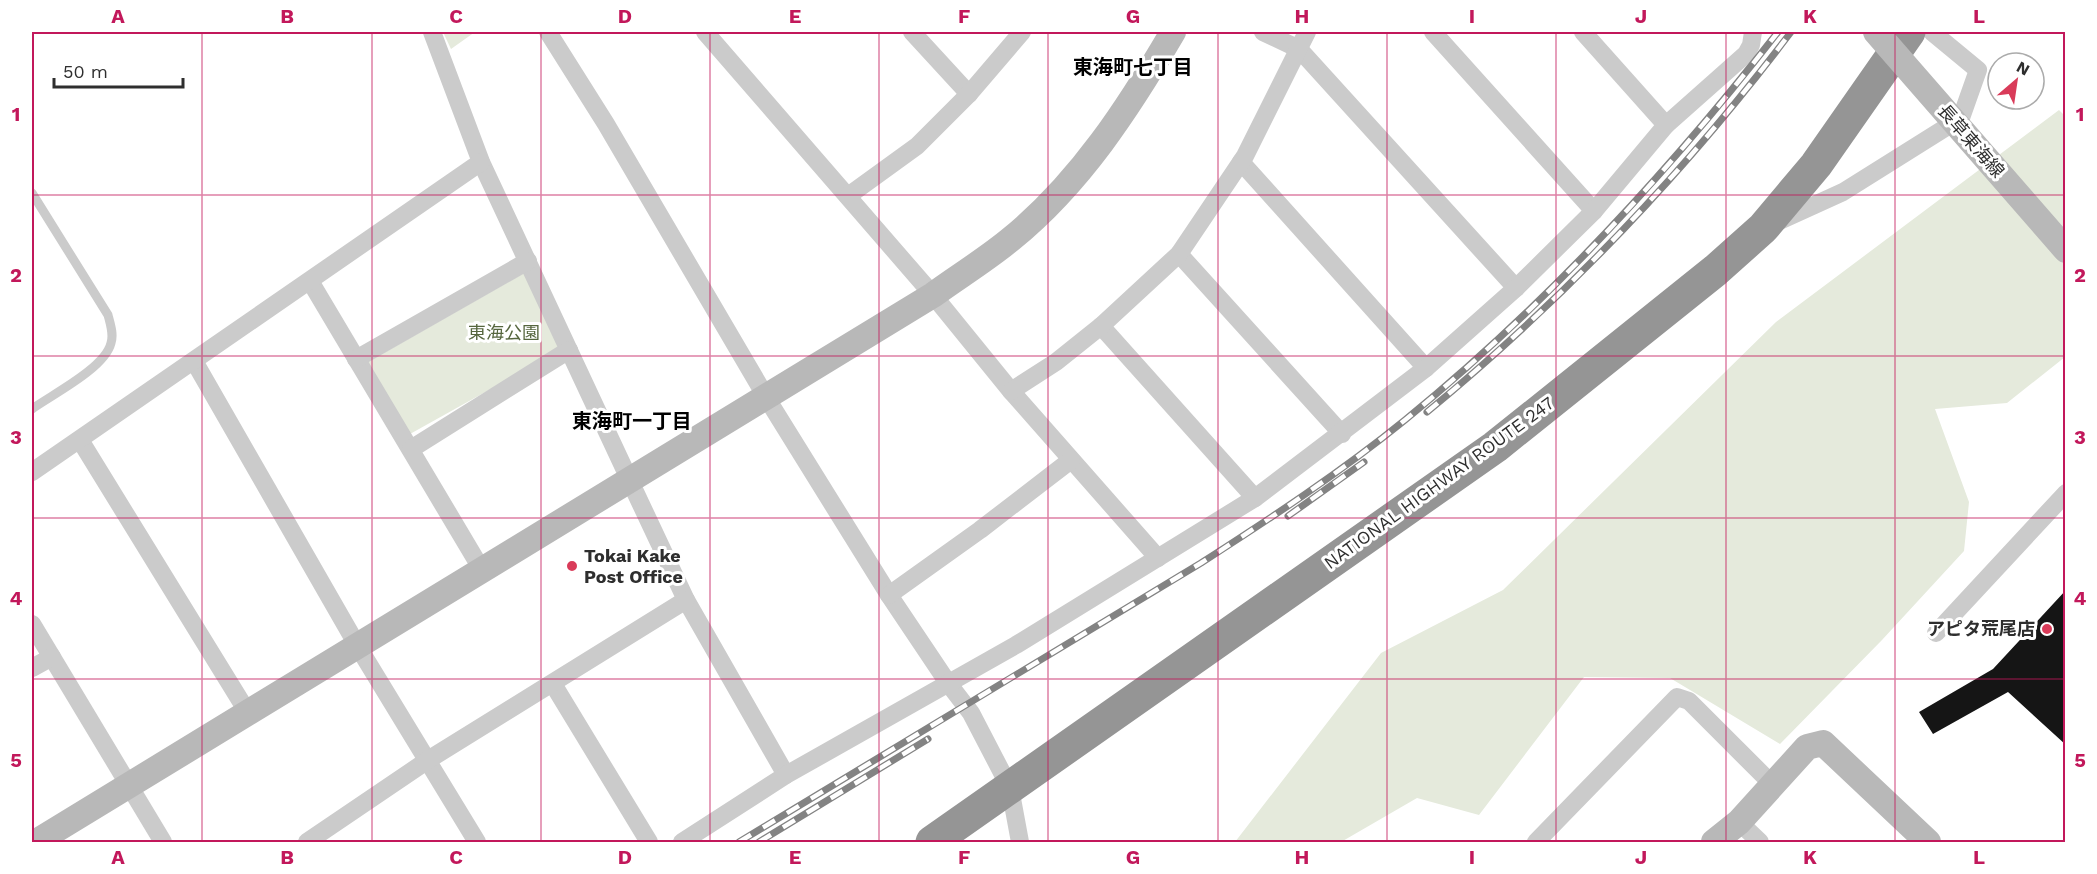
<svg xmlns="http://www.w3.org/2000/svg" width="2097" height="874" font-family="'Work Sans','Noto Sans JP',sans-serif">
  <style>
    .green { fill: #e5eadc }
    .building { fill: #151515 }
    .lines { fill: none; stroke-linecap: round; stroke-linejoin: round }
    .lane { stroke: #cbcbcb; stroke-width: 9 }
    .street { stroke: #cbcbcb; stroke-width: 18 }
    .secondary { stroke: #b8b8b8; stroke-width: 26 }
    .highway { stroke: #959595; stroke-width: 33 }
    .rail-casing { stroke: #838383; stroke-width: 7 }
    .rail { stroke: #fff; stroke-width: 4.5; stroke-dasharray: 14; stroke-linecap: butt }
    .secondary-bridge { stroke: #b8b8b8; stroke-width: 26 }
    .grid { fill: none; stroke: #c2185b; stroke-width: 1.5; stroke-opacity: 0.55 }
    .poi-dot { fill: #d93b59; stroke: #fff; stroke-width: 2 }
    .labels { text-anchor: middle; stroke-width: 6; stroke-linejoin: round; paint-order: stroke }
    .street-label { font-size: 18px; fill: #2e2e2e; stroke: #fff }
    .park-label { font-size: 18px; fill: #56663e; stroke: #fff }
    .poi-label { font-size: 18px; font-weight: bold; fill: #2e2e2e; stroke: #fff; text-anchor: start }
    .neighbourhood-label { font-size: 20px; font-weight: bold; fill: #000; stroke: #fff }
    .neatline { fill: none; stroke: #c2185b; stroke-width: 2 }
    .grid-label { font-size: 20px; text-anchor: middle; font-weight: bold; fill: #c2185b }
  </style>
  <rect width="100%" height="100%" fill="#fff"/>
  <g class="green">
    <polygon points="443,32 475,32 451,49"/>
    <polygon points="2059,110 2066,117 2065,357 2007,403 1935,409 1969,502 1964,551 1882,640 1780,744 1670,678 1584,677 1479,815 1417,798 1341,842 1235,842 1381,653 1503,590 1776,322"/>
    <polygon points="524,273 568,346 410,434 368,362"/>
  </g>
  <polygon class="building" points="2066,590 2066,745 2008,692 1933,734 1919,712 1993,669"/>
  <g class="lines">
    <path class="lane" d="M32,193l76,122c2,8 6,19 3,28 -6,25 -58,51 -79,66"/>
    <g class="street">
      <polyline points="432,32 481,162 630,481 686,600 786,775"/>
      <polyline points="548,32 606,124 766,397 889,595 948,683 971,713 1010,788 1020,842"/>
      <polyline points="705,32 933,295 1011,391 1158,558"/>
      <polyline points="912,32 969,94"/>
      <polyline points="1263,32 1299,49 1516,288"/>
      <polyline points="1433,32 1594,211"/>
      <polyline points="1583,32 1666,125"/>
      <polyline points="1241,162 1426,368"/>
      <polyline points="848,196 917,146 969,94 1022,32"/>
      <polyline points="1777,222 1843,192 1961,118 1978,70 1932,32"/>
      <polyline points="1179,254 1342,434"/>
      <polyline points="310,281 482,570"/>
      <polyline points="1101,326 1255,498"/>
      <polyline points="356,359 528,261"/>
      <polyline points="194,361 357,645 477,842"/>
      <polyline points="1011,391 1056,362 1101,326 1179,254 1245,156 1307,32"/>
      <polyline points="80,440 248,713"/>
      <polyline points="411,449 569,350"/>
      <polyline points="32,472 481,162"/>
      <polyline points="889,595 980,530 1071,460"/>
      <polyline points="32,624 163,842"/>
      <polyline points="1936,633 2066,493"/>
      <polyline points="32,668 52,657"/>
      <polyline points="553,684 649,842"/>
      <polyline points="1739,822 1760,842"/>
      <polyline points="307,842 428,760 686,600"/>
      <polyline points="682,842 786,775 1016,645 1255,498 1426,368 1516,288 1594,211 1666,125 1746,54 1751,45 1753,32"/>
      <polyline points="1536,842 1677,697 1689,701 1772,784"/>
    </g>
    <g class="secondary">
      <path d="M36,842l897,-547c26,-19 54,-36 78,-56 69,-56 118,-132 162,-207"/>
      <polyline points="1714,842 1739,822 1807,747 1823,743 1928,842"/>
    </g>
    <polyline class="highway" points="932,842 1495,447 1716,270 1763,228 1816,165 1909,32"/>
    <defs>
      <g id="rail">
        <path d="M1427,412c136,-112 258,-240 364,-380"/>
        <polyline points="1288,516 1364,462"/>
        <path d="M739,842l462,-279c70,-45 140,-91 204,-143 140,-114 262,-246 373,-388"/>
        <polyline points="759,842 928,739"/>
      </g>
    </defs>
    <use href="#rail" class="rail-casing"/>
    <use href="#rail" class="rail"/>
    <polyline class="secondary-bridge" points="1876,32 2066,250"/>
  </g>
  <path class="grid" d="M202,32v810M372,32v810M541,32v810M710,32v810M879,32v810M1048,32v810M1218,32v810M1387,32v810M1556,32v810M1726,32v810M1895,32v810M32,195h2034M32,356h2034M32,518h2034M32,679h2034"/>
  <g class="poi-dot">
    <circle cx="572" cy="566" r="6"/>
    <circle cx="2047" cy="629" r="6"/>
  </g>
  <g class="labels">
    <g class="street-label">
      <text transform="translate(1971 141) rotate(49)" y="6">長草東海線</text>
      <text transform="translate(1439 483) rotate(-36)" y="6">NATIONAL HIGHWAY ROUTE 247</text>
    </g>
    <g class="park-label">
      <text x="504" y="339">東海公園</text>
    </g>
    <g class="poi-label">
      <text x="584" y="562">Tokai Kake<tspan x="584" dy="21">Post Office</tspan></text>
      <text x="2035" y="635" text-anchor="end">アピタ荒尾店</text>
    </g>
    <g class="neighbourhood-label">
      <text x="1133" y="74">東海町七丁目</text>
      <text x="632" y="428">東海町一丁目</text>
    </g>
  </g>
  <rect width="2097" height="874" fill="none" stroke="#ffffff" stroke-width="66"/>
  <g transform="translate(2016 81) rotate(29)"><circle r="28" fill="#ffffff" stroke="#ababab" stroke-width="1.5"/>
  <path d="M0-4.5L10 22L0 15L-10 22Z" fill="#d93b59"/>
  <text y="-9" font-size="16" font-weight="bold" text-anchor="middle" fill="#2e2e2e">N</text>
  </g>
  <path d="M54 78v9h129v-9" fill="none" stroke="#2e2e2e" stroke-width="3"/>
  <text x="63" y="78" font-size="18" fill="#2e2e2e" stroke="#ffffff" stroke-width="4.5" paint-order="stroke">50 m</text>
  <rect x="33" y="33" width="2031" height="808" class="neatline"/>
  <g class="grid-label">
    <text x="118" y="23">A</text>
    <text x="287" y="23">B</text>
    <text x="456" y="23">C</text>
    <text x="625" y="23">D</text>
    <text x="795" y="23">E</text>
    <text x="964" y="23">F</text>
    <text x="1133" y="23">G</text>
    <text x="1302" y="23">H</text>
    <text x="1472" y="23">I</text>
    <text x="1641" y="23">J</text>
    <text x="1810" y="23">K</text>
    <text x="1979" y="23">L</text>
    <text x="16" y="121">1</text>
    <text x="2080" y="121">1</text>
    <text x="16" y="282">2</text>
    <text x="2080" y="282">2</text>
    <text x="16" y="444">3</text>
    <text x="2080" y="444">3</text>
    <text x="16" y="605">4</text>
    <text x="2080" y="605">4</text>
    <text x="16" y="767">5</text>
    <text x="2080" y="767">5</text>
    <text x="118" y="864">A</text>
    <text x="287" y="864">B</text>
    <text x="456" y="864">C</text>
    <text x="625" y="864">D</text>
    <text x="795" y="864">E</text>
    <text x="964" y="864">F</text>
    <text x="1133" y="864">G</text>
    <text x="1302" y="864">H</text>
    <text x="1472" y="864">I</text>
    <text x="1641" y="864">J</text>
    <text x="1810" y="864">K</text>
    <text x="1979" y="864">L</text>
  </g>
</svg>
